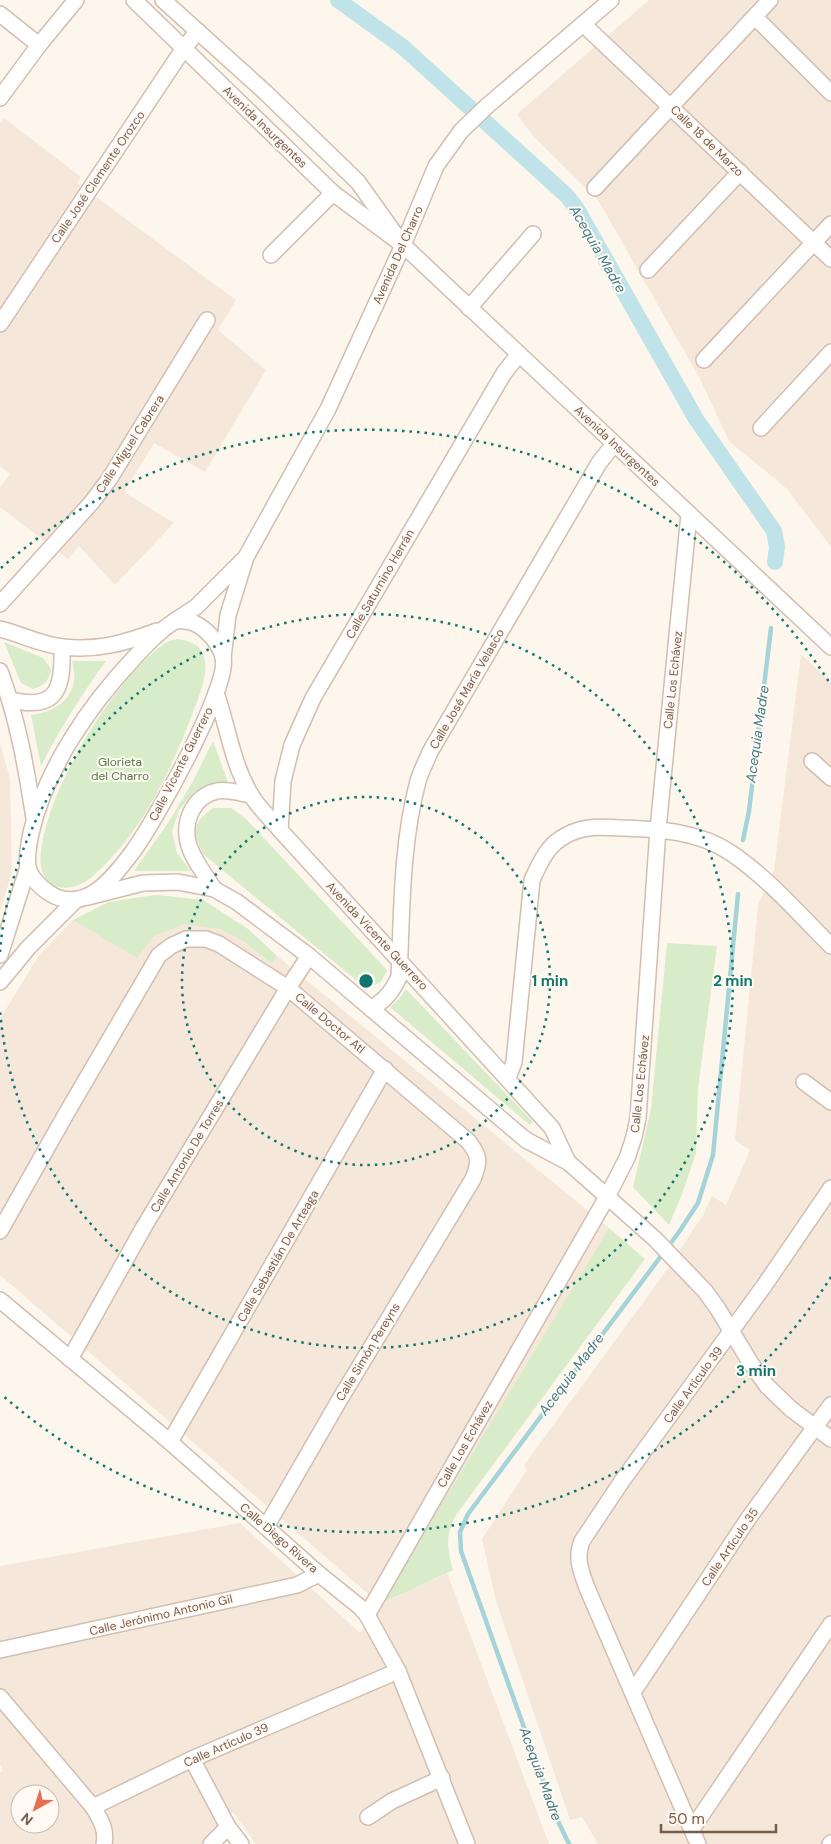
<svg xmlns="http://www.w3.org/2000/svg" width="831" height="1844" font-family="'DM Sans',sans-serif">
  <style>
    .residential { fill: #f5e8da; fill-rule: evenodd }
    .green { fill: #d8ecc9 }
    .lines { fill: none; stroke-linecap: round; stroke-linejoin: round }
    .stream { stroke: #a5d3da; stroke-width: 4.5 }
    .canal { stroke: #bfe3e8; stroke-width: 16 }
    .minor-casing { stroke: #d1beb0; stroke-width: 18 }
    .minor { stroke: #fff; stroke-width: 15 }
    .ring { fill: none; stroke: #0f766e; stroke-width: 2.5; stroke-dasharray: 2.5 5 }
    .labels { text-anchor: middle; stroke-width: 4; stroke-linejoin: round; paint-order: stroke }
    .street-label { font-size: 12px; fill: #7a5c4d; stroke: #fffaf3 }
    .park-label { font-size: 12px; fill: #537a41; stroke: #fffaf3 }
    .water-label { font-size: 14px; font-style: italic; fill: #437c86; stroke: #fffaf3 }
    .centre { fill: #0f766e; stroke: #fffaf3; stroke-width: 2.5 }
    .ring-label { font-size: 15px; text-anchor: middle; font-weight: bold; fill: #0f766e; stroke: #fffaf3; stroke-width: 4; stroke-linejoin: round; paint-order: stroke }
  </style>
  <rect width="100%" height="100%" fill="#fdf6ec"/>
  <g class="residential">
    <polygon points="649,0 831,0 831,547 787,489 729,441 700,379 598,200 533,136 517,114"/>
    <polygon points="4,118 81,177 77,183 236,300 218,330 266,370 205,472 154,443 124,492 174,523 115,585 79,546 68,559 0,507 0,487 10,474 0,466 0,124"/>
    <polygon points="801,654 831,683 831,1844 598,1844 582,1817 570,1820 496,1601 482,1539 527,1470 524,1465 664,1274 703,1215 712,1196 726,1205 750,1150 735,1140 758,905 774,870"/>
    <polygon points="0,743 10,779 12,873 0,910"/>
    <path d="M156,895l47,5 45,29 29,27 332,272 -227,376 65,-31 102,271h-293l-23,-32 -31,32h-202v-71l3,-3 -3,-5v-199l240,-43 120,110 21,-28 -381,-330v-256l39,-64 34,-35 36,-18zM20,1794h30v30h-30z"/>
  </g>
  <g class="green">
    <path d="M178,639c11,2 23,5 26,18 5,19 -6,41 -12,58 -22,57 -51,119 -98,160 -25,23 -58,15 -53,-23 3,-27 14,-55 26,-79 19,-41 60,-102 97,-129 4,-3 9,-4 14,-5z"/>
    <path d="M4,642l39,16 8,11c-2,12 -7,17 -18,20l-12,-6z"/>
    <path d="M72,661h34c-25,34 -46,68 -65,105l-10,-51c20,-2 40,-13 43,-34 1,-7 -1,-14 -2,-20z"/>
    <polygon points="213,741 228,782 209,785 194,792 179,810 172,832 177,853 191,871 134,871 168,823 192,783"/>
    <path d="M213,808h18l15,11 141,151 -6,12 -14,7 -164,-135c-11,-23 -11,-31 10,-46z"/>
    <polygon points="156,895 203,900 248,929 277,956 272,964 242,940 220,929 185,924 154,936 137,958 73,920 109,902"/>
    <polygon points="667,943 717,946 698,1088 696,1153 682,1194 669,1225 633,1187 651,1109"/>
    <polygon points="406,989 533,1122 530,1125 390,1007 399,999"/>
    <path d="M609,1228l36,31 -189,256c-11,22 -9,31 -3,55l-72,34z"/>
  </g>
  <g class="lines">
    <g class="stream">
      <polyline points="743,840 749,811 771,628"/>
      <polyline points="569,1844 556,1817 461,1551 460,1532 468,1514 679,1232 698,1203 713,1155 738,894"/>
    </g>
    <polyline class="canal" points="338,0 403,47 567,196 577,209 696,419 774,531 777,547 775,562"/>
    <defs>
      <g id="minor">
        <polyline points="134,0 333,193 403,245 831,647"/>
        <polyline points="163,0 266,93 358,182 395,234"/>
        <polyline points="0,14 39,45"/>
        <polyline points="755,17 831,93"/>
        <polyline points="583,24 831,259"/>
        <polyline points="0,98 39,45 76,0"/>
        <polyline points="595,188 770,0"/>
        <polyline points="271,255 333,193"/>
        <polyline points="648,270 740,172"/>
        <polyline points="469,308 533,234"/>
        <polyline points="0,324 184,48 198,31"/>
        <polyline points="704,360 831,224"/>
        <polyline points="761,428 831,352"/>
        <polyline points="0,604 92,502 110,478 207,320"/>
        <path d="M176,620c6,1 13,1 18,3 13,6 25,20 29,34 8,29 -71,170 -92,197 -20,26 -47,61 -82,39 -9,-6 -19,-16 -21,-26 -2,-11 1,-24 3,-34 15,-65 58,-127 103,-175 13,-14 25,-27 42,-38z"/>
        <polyline points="176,620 196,607 243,560"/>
        <path d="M0,629c21,5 41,16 63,18 34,4 62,-4 94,-16"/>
        <polyline points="223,658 228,615 246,557 328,409 403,245 436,166 461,131 487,106 611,0"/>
        <path d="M0,671c18,49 26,96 34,147"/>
        <path d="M216,693c12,34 16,70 35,102 7,12 20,24 29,35l272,298 16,34"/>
        <path d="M11,700c47,11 52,-12 51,-53"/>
        <polyline points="812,761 831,778"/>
        <polyline points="280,830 283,781 292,745 313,698 504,373 519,354"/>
        <path d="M214,889c-9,-15 -22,-30 -26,-47 -5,-22 6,-46 29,-51 11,-2 23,2 34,4"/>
        <polyline points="88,897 143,883 178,882 214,889 237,902 309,956 526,1140 568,1162 655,1239 705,1291 718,1309 750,1362 767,1386 791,1409 831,1439"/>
        <polyline points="0,955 28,867"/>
        <polyline points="0,982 28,948 75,901"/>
        <path d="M371,1009c14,-9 21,-17 28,-32 3,-65 2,-132 19,-196 3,-10 8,-19 12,-29l169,-289 15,-19"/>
        <path d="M508,1078l6,-16 18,-182c6,-13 13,-29 24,-38 5,-4 14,-9 20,-11 14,-5 30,-4 45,-3 37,1 78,3 110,25 37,25 68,61 100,93"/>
        <polyline points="804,1082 831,1102"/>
        <path d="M0,1231l66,-117 93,-159 12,-9 15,-7h20l13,5 69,44 180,153c12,15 12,20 5,38l-133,220 -74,128"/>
        <polyline points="0,1300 170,1442 319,1574 360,1607 367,1615 398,1671 467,1844"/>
        <polyline points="70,1359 145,1225 288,988 309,956"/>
        <polyline points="170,1442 385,1069"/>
        <polyline points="367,1615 607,1197 627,1158 634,1137 638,1118 658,829 689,514"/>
        <polyline points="0,1650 297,1585 319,1574"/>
        <polyline points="633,1692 748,1519 831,1405"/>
        <path d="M0,1697l93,110c7,12 14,22 11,37"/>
        <polyline points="192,1759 228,1827 241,1844"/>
        <polyline points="93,1807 192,1759 398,1671"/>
        <polyline points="368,1817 392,1801 442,1778"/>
        <polyline points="692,1829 831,1624"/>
        <polyline points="211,1844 228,1827"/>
        <path d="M698,1844l-111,-256c-6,-17 -12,-30 -5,-47l40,-60 142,-195 67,-98"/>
        <polyline points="830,1844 831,1843"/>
      </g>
    </defs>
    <use href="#minor" class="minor-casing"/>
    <use href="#minor" class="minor"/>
  </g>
  <g class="ring">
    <circle cx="366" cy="981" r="184"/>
    <path d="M0 952A367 367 0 1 1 0 1010"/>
    <path d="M831 1277A551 551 0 0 1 1 1394M1 568A551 551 0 0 1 831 685"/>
  </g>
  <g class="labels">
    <g class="street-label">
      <text transform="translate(265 127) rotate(44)" y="4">Avenida Insurgentes</text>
      <text transform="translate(707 141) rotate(44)" y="4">Calle 18 de Marzo</text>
      <text transform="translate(98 177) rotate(-56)" y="4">Calle José Clemente Orozco</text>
      <text transform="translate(398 255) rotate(-66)" y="4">Avenida Del Charro</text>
      <text transform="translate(130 444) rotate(-57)" y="4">Calle Miguel Cabrera</text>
      <text transform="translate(617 446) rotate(43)" y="4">Avenida Insurgentes</text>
      <text transform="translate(380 584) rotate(-60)" y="4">Calle Saturnino Herrán</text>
      <text transform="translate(673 680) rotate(-84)" y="4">Calle Los Echávez</text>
      <text transform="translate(467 689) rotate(-60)" y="4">Calle José María Velasco</text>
      <text transform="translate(181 764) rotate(-63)" y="4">Calle Vicente Guerrero</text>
      <text transform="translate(377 936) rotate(47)" y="4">Avenida Vicente Guerrero</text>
      <text transform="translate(330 1023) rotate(40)" y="4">Calle Doctor Atl</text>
      <text transform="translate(640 1084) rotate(-84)" y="4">Calle Los Echávez</text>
      <text transform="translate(187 1156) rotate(-59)" y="4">Calle Antonio De Torres</text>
      <text transform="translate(278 1256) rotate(-60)" y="4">Calle Sebastián De Arteaga</text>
      <text transform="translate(368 1352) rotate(-59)" y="4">Calle Simón Pereyns</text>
      <text transform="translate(693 1385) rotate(-54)" y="4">Calle Artículo 39</text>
      <text transform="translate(465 1444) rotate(-60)" y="4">Calle Los Echávez</text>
      <text transform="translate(279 1538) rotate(41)" y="4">Calle Diego Rivera</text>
      <text transform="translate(730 1547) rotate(-56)" y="4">Calle Artículo 35</text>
      <text transform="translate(161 1615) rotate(-13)" y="4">Calle Jerónimo Antonio Gil</text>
      <text transform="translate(226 1745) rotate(-24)" y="4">Calle Artículo 39</text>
    </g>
    <g class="park-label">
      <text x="120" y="766">Glorieta<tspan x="120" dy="14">del Charro</tspan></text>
    </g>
    <g class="water-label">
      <text transform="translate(598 249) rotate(60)" y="5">Acequia Madre</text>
      <text transform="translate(757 734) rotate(-82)" y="5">Acequia Madre</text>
      <text transform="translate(571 1374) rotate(-53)" y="5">Acequia Madre</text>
      <text transform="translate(541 1774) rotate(70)" y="5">Acequia Madre</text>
    </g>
  </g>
  <circle cx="366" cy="981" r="8" class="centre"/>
  <g class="ring-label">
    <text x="550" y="986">1 min</text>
    <text x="733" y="986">2 min</text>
    <text x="756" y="1376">3 min</text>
  </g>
  <g transform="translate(35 1809) rotate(219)"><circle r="24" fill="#fffaf3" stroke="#cabbb1"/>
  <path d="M0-4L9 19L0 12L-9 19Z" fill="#e76f51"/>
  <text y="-8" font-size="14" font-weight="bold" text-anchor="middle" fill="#7a5c4d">N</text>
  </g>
  <path d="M661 1824v8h115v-8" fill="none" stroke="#7a5c4d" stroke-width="2.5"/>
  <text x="668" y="1824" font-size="15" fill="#7a5c4d" stroke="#fffaf3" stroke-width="4" paint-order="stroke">50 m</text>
</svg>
